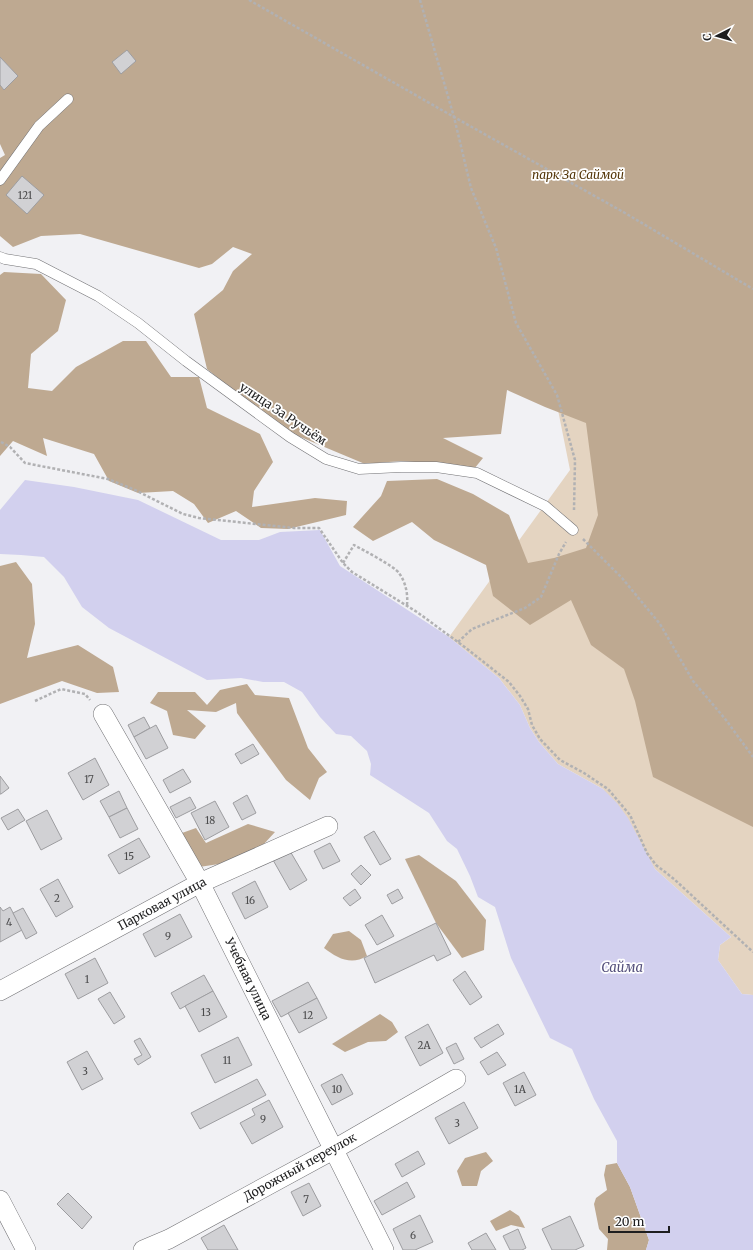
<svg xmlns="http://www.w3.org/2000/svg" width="753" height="1250" font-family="Merriweather,serif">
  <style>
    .green { fill: #e4d4c1 }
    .forest { fill: #bea991 }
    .water { fill: #d2d0ee }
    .building { fill: #d1d1d4; stroke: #9d9da0 }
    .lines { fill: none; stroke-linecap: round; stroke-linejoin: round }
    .service-casing { stroke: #717174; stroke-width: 11 }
    .minor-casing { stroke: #717174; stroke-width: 20 }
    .path { stroke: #b1b1b3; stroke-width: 2.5; stroke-dasharray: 3 2; stroke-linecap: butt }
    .service { stroke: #fff; stroke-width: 10 }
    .minor { stroke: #fff; stroke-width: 19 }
    .labels { text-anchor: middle; stroke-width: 3.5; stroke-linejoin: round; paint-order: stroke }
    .number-label { font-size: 10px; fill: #4b4b4c }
    .park-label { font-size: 12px; font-style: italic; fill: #543609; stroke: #fff }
    .street-label { font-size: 12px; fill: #1e1e1f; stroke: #fff }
    .water-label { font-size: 13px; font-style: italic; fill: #534f7b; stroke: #fff }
  </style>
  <rect width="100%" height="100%" fill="#f1f1f4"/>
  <polygon class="green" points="753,0 753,995 742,994 718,960 720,945 731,937 655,869 603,789 558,764 539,742 530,728 520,705 499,678 449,637 570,470 556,400"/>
  <g class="forest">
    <polygon points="0,0 753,0 753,827 653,777 635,701 624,669 591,645 571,600 530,625 493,596 486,565 434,540 412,522 373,541 353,527 381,496 387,481 437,479 473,494 509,515 528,563 554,558 586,548 598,515 586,423 545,407 507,390 501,434 443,438 483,458 474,469 457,465 401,461 365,464 279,428 207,369 194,314 223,290 233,271 252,254 233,247 212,264 199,268 80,234 41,236 13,247 0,236 0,158 5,155 0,144"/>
    <polygon points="4,272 41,274 66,300 58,331 31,354 28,388 52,391 76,367 123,341 146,341 171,377 199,377 207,408 260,434 273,462 254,491 252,507 315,498 347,501 346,515 288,529 261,528 236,511 208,523 194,504 173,491 138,493 109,481 94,454 43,438 47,456 13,441 0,456 0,275"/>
    <polygon points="16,562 32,584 35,624 27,658 78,645 113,667 119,692 97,693 62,681 0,704 0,566"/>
    <polygon points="247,684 255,695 289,698 308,748 327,772 319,778 310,800 286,780 237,713 236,703 216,712 187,710 206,726 195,739 173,735 167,711 150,703 158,692 195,692 207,705 220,690"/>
    <polygon points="248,824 275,832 263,845 219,864 199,867 182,833 196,828 206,843"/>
    <polygon points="419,855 456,881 486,920 484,950 462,958 436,923 405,859"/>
    <path d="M349,931l12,9 6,16c-16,10 -30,2 -43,-8l9,-14z"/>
    <polygon points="380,1014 392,1022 398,1032 386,1041 368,1042 345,1052 332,1044"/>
    <polygon points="486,1152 493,1161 481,1171 477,1186 462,1186 457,1171 465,1158"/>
    <polygon points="617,1163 630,1187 649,1240 646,1250 607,1250 608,1239 599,1229 594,1204 596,1198 607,1190 604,1175 606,1165"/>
    <polygon points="510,1210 519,1216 525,1228 511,1225 496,1231 490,1221"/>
  </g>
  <polygon class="water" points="25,480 74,487 138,500 221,540 259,540 280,532 320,530 340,566 449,637 499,678 520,705 530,728 539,742 558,764 603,789 617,803 628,818 655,869 731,937 720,945 718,960 742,994 753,995 753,1250 646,1250 649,1240 630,1187 617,1163 617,1141 594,1099 572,1049 550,1038 511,958 495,907 478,897 470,876 457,849 447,841 429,813 370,775 371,764 367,751 351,736 336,734 320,717 302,692 284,682 263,682 241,678 207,680 109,628 82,607 64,577 44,557 21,555 0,554 0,510"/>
  <g class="building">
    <polygon points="127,50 136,61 121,74 112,62"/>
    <polygon points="0,57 18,76 4,90 0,85"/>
    <polygon points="22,176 44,195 27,214 6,195"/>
    <polygon points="144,717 150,728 134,737 128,725"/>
    <polygon points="156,725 168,748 146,759 134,737"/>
    <polygon points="253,744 259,754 241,764 235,754"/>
    <polygon points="95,758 109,785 83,800 68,773"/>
    <polygon points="183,769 191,782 170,793 163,780"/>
    <polygon points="0,776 9,788 1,794 0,794"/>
    <polygon points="119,791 127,808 109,817 100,801"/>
    <polygon points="247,795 256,813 242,820 233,803"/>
    <polygon points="190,797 196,808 176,818 170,807"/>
    <polygon points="215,801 229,827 205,840 191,813"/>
    <polygon points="127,808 138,829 120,838 109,817"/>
    <polygon points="18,809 25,820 8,830 1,818"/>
    <polygon points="47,810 62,839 41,850 26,821"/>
    <polygon points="374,831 391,859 380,865 364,837"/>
    <polygon points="139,838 150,857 119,874 108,855"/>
    <polygon points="330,843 340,861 323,869 314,851"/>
    <polygon points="290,851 307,880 290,890 273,860"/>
    <polygon points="361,865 371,875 361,885 351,874"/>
    <polygon points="58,879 73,907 56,917 40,889"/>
    <polygon points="255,881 268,907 245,919 232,893"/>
    <polygon points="355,889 361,898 350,906 343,898"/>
    <polygon points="398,889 403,898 392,904 387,895"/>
    <polygon points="0,907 3,911 10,907 22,930 0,942"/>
    <polygon points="23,908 37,933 26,939 13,913"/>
    <polygon points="180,914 192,937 155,957 143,934"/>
    <polygon points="382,915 394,936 377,945 365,925"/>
    <polygon points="436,923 451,954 437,961 434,955 375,983 364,958"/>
    <polygon points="95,958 108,983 78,999 65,974"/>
    <polygon points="465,971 482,997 470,1005 453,980"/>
    <polygon points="204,975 213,991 180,1009 171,993"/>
    <polygon points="308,982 317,998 281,1017 272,1001"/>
    <polygon points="213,991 227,1017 199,1032 185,1006"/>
    <polygon points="110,992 125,1017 114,1024 98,999"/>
    <polygon points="317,998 327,1018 299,1033 288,1013"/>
    <polygon points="428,1024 443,1053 420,1066 405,1037"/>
    <polygon points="498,1024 504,1034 481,1048 474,1038"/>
    <polygon points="238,1037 252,1065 215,1083 201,1055"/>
    <polygon points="140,1038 151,1057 138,1065 134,1059 142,1055 134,1041"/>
    <polygon points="456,1043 464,1059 454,1064 446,1048"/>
    <polygon points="87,1051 103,1079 82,1090 67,1062"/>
    <polygon points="497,1052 506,1065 488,1075 480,1062"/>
    <polygon points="524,1072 536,1095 515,1106 503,1083"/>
    <polygon points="342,1074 353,1094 332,1105 321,1085"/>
    <polygon points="257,1079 266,1095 200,1129 191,1113"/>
    <polygon points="269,1100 283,1127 252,1144 240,1123 255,1115 252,1109"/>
    <polygon points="464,1102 478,1128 449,1144 435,1118"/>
    <polygon points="418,1151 425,1164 402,1177 395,1164"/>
    <polygon points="407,1182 415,1197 382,1215 374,1201"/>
    <polygon points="309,1183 321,1206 303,1216 291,1192"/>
    <polygon points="68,1193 92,1217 82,1229 57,1204"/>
    <polygon points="420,1215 433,1242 415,1250 403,1250 393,1229"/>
    <polygon points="570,1216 584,1246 575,1250 552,1250 542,1229"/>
    <polygon points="224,1225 238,1250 208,1250 201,1238"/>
    <polygon points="518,1229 526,1248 522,1250 510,1250 503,1236"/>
    <polygon points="486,1233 496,1250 472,1250 468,1243"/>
  </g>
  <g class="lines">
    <defs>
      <g id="service">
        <polyline points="0,180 39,126 68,99"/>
        <polyline points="0,257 5,259 36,264 98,296 138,323 186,361 290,437 326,459 359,469 401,467 436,467 477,473 545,506 573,530"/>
      </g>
      <g id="minor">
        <polyline points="103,714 200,883 384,1250"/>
        <polyline points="0,991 200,883 328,826"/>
        <polyline points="0,1200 26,1250"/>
        <polyline points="143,1250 169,1239 333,1150 456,1079"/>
      </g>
    </defs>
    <use href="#service" class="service-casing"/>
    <use href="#minor" class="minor-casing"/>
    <g class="path">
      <polyline points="249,0 454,117 625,213 753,289"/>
      <polyline points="420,0 454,117 471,188 496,248 516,323 557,395 575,460 574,510"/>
      <polyline points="1,442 10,447 25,463 108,479 135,490 183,514 199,518 294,528 319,528 343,563 352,572 417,612 466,648 509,682 520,696 528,709 532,725 540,739 560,760 584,773 608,789 630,815 647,853 656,865 674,879 753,952"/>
      <polyline points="583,539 622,578 660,624 693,681 726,720 753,757"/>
      <path d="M343,563l11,-18c9,5 40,21 45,28 7,10 9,21 8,32"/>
      <polyline points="458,642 472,629 525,608 541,597 559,554 566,542"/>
      <polyline points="35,701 61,689 85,694 90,700"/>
    </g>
    <use href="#service" class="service"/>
    <use href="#minor" class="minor"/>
  </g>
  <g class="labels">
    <g class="number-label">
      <text x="25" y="199">121</text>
      <text x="89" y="783">17</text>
      <text x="210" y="824">18</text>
      <text x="129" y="860">15</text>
      <text x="57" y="902">2</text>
      <text x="250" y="904">16</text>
      <text x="9" y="926">4</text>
      <text x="168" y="940">9</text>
      <text x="87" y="983">1</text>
      <text x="206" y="1016">13</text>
      <text x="308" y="1019">12</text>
      <text x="424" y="1049">2А</text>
      <text x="227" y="1064">11</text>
      <text x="85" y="1075">3</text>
      <text x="337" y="1093">10</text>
      <text x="520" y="1093">1А</text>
      <text x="263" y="1123">9</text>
      <text x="457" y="1127">3</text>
      <text x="306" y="1203">7</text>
      <text x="413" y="1239">6</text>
    </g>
    <g class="park-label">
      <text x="578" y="179">парк За Саймой</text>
    </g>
    <g class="street-label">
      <text transform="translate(283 414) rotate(34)" y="4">улица За Ручьём</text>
      <text transform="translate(162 904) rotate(-28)" y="4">Парковая улица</text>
      <text transform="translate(248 979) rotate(64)" y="4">Учебная улица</text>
      <text transform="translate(300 1167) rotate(-29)" y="4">Дорожный переулок</text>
    </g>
    <g class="water-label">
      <text x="622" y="972">Сайма</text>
    </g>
  </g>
  <g transform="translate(717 36) rotate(264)" stroke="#ffffff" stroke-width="3" paint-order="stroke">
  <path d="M0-3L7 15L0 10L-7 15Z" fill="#1e1e1f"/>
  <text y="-6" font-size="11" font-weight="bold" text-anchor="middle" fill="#1e1e1f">С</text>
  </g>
  <path d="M609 1226v6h60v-6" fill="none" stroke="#1e1e1f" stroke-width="2"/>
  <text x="615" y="1226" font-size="12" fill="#1e1e1f" stroke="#ffffff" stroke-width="3" paint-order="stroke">20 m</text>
</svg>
